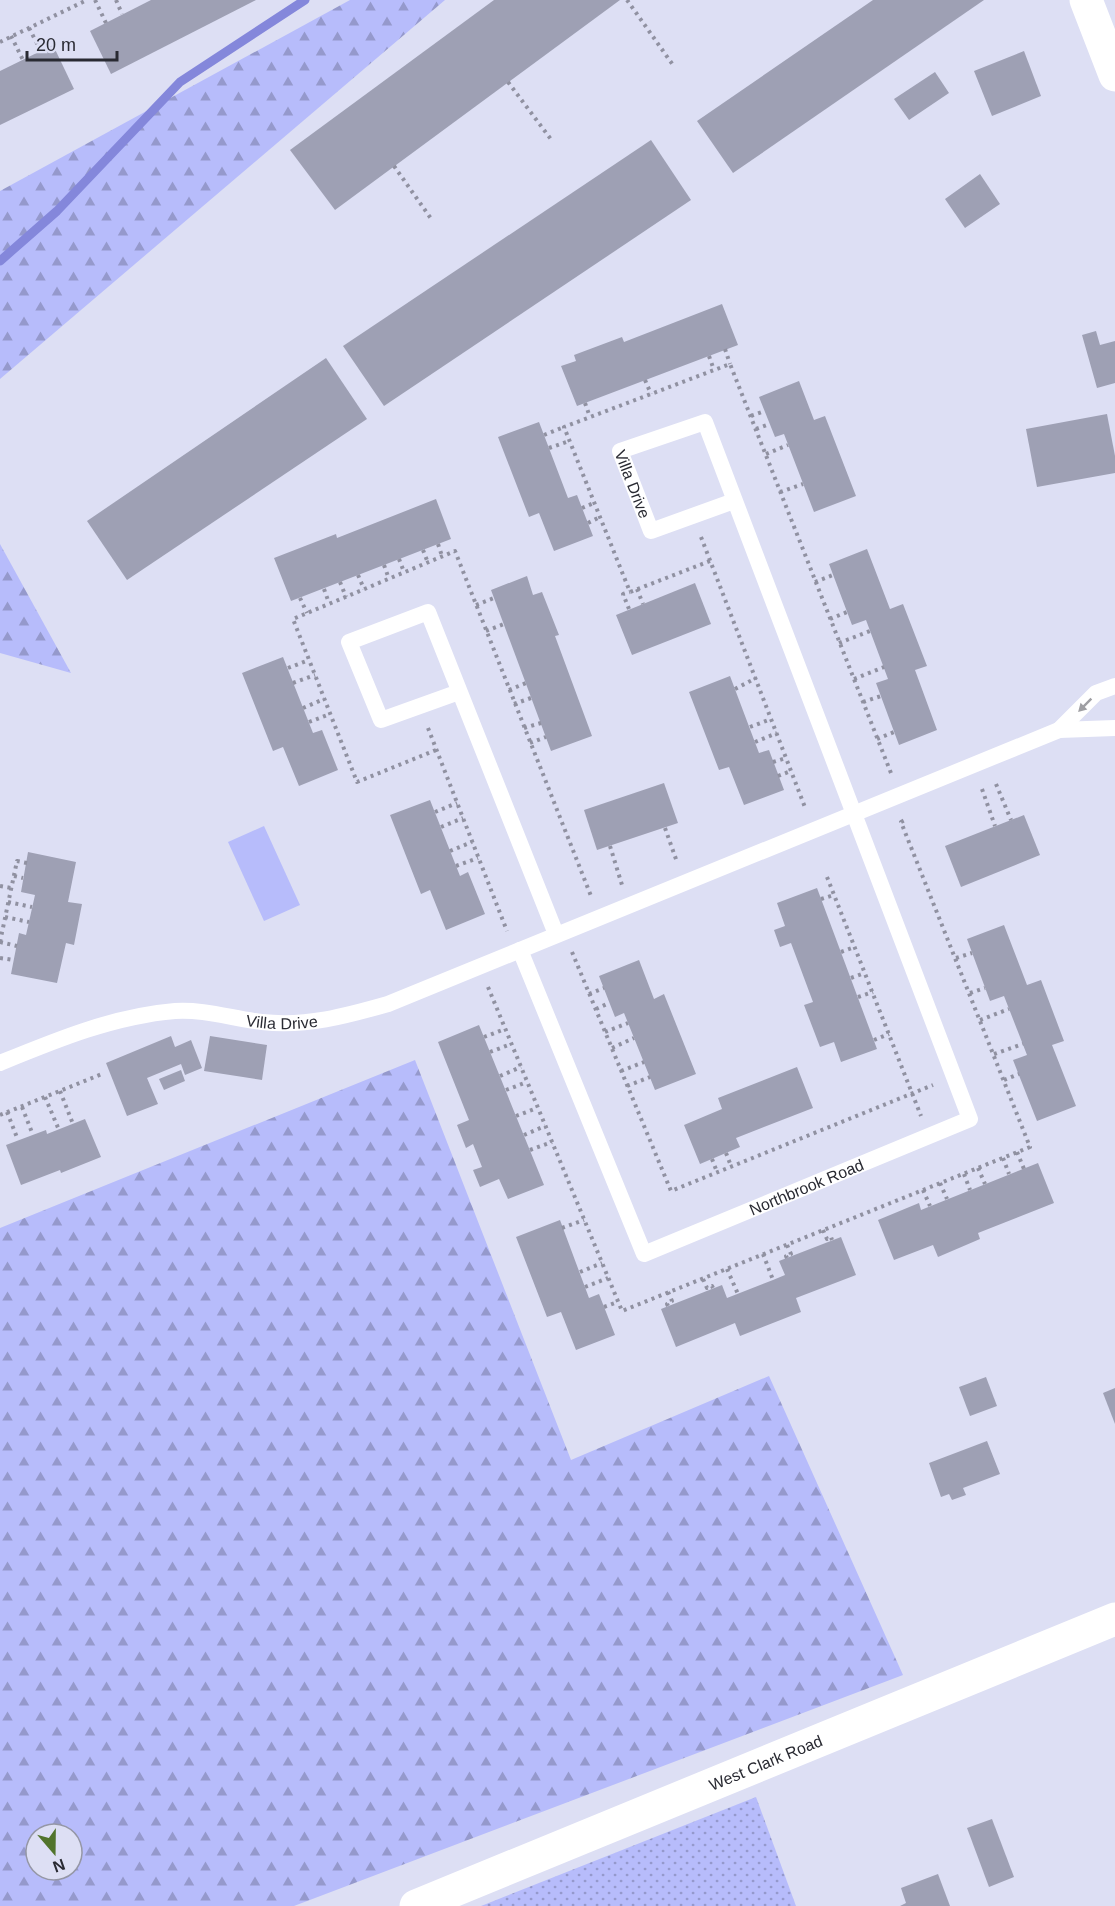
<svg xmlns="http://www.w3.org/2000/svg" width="1115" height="1906" font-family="Arial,sans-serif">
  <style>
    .grass { fill: url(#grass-dots) }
    .forest { fill: url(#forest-firs); fill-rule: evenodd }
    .garden { fill: #b7bcfb }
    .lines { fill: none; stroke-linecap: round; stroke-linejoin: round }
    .stream { stroke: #8487db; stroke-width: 9 }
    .building { fill: #9ea0b4 }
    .path { stroke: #9091a1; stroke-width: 4; stroke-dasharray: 3 4.5; stroke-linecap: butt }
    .service { stroke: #fff; stroke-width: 16 }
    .secondary { stroke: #fff; stroke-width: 33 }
    .oneway { fill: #9f9fa3 }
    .labels { text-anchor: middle; stroke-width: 4.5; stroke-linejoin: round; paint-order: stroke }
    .street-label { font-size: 16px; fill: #292a32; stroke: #dddff4 }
  </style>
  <defs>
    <pattern id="grass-dots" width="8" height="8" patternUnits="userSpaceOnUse" patternTransform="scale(1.5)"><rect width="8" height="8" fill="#b7bcfb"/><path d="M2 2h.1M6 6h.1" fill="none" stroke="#9599cc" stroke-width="1.8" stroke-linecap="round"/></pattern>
    <pattern id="forest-firs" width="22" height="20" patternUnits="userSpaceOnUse" patternTransform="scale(1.5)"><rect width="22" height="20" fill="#b7bcfb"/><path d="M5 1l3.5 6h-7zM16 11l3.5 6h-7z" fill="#9599cc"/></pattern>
  </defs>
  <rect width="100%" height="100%" fill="#dddff4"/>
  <polygon class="grass" points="756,1797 796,1906 481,1906"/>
  <g class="forest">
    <polygon points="350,0 445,0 0,379 0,191"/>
    <polygon points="0,544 71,673 0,653"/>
    <path d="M415,1060l156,400 198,-84 134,299 -609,231h-294v-678zM36,1834h36v36h-36z"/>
  </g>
  <polygon class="garden" points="264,826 300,905 264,921 228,842"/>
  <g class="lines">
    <polyline class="stream" points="0,261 57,211 180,82 305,0"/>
  </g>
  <g class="building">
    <polygon points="151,0 256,0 111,74 90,31"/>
    <polygon points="494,0 620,0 335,210 290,150"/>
    <polygon points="873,0 984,0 733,173 697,121"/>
    <polygon points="53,45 74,89 0,125 0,71"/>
    <polygon points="1024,51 1041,96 992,116 974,71"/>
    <polygon points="935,72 949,93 909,120 894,99"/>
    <polygon points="651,140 691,200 384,406 343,346"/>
    <polygon points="980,174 1000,204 965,228 945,199"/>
    <polygon points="722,304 738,345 577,406 561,366 576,361 574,355 622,337 624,342"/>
    <polygon points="1096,331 1100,345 1115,341 1115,383 1097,388 1082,335"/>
    <polygon points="326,358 367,419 127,580 87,521"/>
    <polygon points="799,381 814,420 825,416 856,496 814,512 784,434 775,437 759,397"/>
    <polygon points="1107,414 1115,456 1115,473 1037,487 1026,429"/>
    <polygon points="539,422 568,498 577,495 593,536 554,551 539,513 529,517 498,437"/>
    <polygon points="436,499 451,539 291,601 274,558 336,534 337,538"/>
    <polygon points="867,549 890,609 903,604 927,666 915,670 937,730 899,745 876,683 888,679 866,620 852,625 829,564"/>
    <polygon points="527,576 533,595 542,592 559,635 555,636 592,736 551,751 491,590"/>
    <polygon points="695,583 711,624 632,655 616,615"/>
    <polygon points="283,657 313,733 322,730 338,770 299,786 283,747 273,751 242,673"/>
    <polygon points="730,676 759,753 769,750 784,790 744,805 729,767 719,770 689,692"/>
    <polygon points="664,783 678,823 597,850 584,810"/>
    <polygon points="430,800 460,876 468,872 485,914 446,930 430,890 421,894 390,815"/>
    <polygon points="1024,815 1040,855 961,887 945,846"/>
    <polygon points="28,852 76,862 68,902 82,904 74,945 66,943 57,983 11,974 19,933 26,935 35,895 21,892"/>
    <polygon points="817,888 877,1049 841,1062 834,1042 820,1047 804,1005 813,1002 791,943 780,947 774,930 785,926 777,903"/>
    <polygon points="1004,925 1027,985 1041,980 1064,1041 1052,1045 1076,1106 1037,1121 1013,1060 1027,1055 1004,996 990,1001 967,939"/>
    <polygon points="639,960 654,999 664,994 696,1074 655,1090 624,1013 615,1017 599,976"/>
    <polygon points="479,1025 544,1185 508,1199 499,1179 480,1187 473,1170 482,1167 473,1144 466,1148 457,1125 469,1120 438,1042"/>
    <polygon points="171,1036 175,1047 191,1040 202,1068 185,1075 181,1064 147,1078 158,1104 127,1116 106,1063"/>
    <polygon points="210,1036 267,1045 262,1080 204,1071"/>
    <polygon points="797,1067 813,1108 736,1138 740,1147 700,1164 684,1125 722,1109 718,1098"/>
    <polygon points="181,1070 185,1081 164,1090 159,1079"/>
    <polygon points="85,1119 101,1157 61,1173 60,1170 21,1185 6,1145 46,1130 47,1134"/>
    <polygon points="1038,1163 1054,1203 978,1233 980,1239 938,1257 933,1245 894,1260 878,1220 919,1203 921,1210"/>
    <polygon points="560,1220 589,1298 599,1294 615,1335 576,1350 561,1312 547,1317 516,1237"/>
    <polygon points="841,1237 856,1275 796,1298 801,1312 740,1336 735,1323 676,1347 661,1309 722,1285 727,1298 773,1280 785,1275 779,1261"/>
    <polygon points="986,1377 997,1406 970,1416 959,1387"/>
    <polygon points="1115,1388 1115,1424 1103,1393"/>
    <polygon points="987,1441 1000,1474 963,1488 966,1495 952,1500 949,1494 941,1497 929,1463"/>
    <polygon points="992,1819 1014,1877 989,1887 967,1828"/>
    <polygon points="938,1874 950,1906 900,1906 906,1903 901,1888"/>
  </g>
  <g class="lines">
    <g class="path">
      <polyline points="95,0 106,23"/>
      <polyline points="116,0 122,14"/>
      <polyline points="627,0 673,65"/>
      <polyline points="29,28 41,51"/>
      <polyline points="11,36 23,60"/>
      <polyline points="0,42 87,0"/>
      <polyline points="508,82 553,142"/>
      <polyline points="394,166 432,220"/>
      <polyline points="725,349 730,364"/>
      <polyline points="709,356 714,370"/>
      <polyline points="645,380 651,394"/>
      <polyline points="585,403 590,417"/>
      <polyline points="751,416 765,411"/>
      <polyline points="756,429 770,424"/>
      <polyline points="544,435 564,427"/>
      <polyline points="549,448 569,441"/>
      <polyline points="766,454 788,445"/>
      <polyline points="780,492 803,484"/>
      <polyline points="582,508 594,503"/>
      <polyline points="588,523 600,517"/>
      <polyline points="701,537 806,810"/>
      <polyline points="438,544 442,556"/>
      <polyline points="423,550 428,563"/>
      <polyline points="399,559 404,572"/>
      <polyline points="710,561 630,592 564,427 730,364 891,773"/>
      <polyline points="384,565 389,579"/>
      <polyline points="358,575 364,589"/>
      <polyline points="340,582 346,597"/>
      <polyline points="815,582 833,575"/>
      <polyline points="324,589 329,603"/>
      <polyline points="637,589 643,604"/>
      <polyline points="300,598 307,613"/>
      <polyline points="476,605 494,598"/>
      <polyline points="629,609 623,594 630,592"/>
      <polyline points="830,619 847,612"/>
      <polyline points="486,631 504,624"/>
      <polyline points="839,643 870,631"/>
      <polyline points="288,668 309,660"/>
      <polyline points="854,679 884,667"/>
      <polyline points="293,683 315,675"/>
      <polyline points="735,689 756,678"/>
      <polyline points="509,690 526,683"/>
      <polyline points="863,702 881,696"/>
      <polyline points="514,704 531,698"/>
      <polyline points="303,708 324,699"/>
      <polyline points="309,722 330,714"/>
      <polyline points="750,727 771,719"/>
      <polyline points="428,728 507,931"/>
      <polyline points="524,728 541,723"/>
      <polyline points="877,739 894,732"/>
      <polyline points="755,742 777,733"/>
      <polyline points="530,743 546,737"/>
      <polyline points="436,750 357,782 293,619 455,551 591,896"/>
      <polyline points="773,762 786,758"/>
      <polyline points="778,776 791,771"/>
      <polyline points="996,784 1011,820"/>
      <polyline points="982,789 995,826"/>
      <polyline points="435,812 457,803"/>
      <polyline points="441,827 463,818"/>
      <polyline points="665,828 677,862"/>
      <polyline points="610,846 622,885"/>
      <polyline points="450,851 472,842"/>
      <polyline points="456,866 478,858"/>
      <polyline points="14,876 23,878"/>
      <polyline points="827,877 921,1116"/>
      <polyline points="0,886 11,888"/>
      <polyline points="821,899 834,895"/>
      <polyline points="8,902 32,907"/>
      <polyline points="5,917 29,922"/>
      <polyline points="0,942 17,861 27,863"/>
      <polyline points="0,942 17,946"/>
      <polyline points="572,952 671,1191 933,1085"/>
      <polyline points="841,952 855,947"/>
      <polyline points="0,958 14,960"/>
      <polyline points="956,958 972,953"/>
      <polyline points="851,978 865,973"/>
      <polyline points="488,987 622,1311 1030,1147 901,822 905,820"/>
      <polyline points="970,993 985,988"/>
      <polyline points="589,994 604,988"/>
      <polyline points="858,997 873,992"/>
      <polyline points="596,1009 609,1003"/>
      <polyline points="980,1020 1009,1009"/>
      <polyline points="605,1032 628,1023"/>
      <polyline points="484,1037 505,1029"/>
      <polyline points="874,1040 889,1034"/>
      <polyline points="612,1048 634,1038"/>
      <polyline points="490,1052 511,1044"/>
      <polyline points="994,1054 1023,1044"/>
      <polyline points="621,1071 644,1062"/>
      <polyline points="500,1076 521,1067"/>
      <polyline points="1004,1080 1019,1074"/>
      <polyline points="627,1086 650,1077"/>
      <polyline points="506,1090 527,1082"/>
      <polyline points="60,1091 73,1124"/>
      <polyline points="45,1097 59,1130"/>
      <polyline points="22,1107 33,1135"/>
      <polyline points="7,1112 18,1140"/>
      <polyline points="0,1115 102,1074"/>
      <polyline points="516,1116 537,1108"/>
      <polyline points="524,1135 545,1126"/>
      <polyline points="530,1150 552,1142"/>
      <polyline points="1017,1152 1024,1169"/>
      <polyline points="726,1153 731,1166"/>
      <polyline points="1003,1158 1009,1174"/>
      <polyline points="712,1159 717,1172"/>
      <polyline points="978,1168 985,1184"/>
      <polyline points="964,1174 970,1190"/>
      <polyline points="940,1183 947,1199"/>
      <polyline points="923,1190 930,1206"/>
      <polyline points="562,1228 584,1220"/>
      <polyline points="823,1230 827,1239 831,1237 832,1240"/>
      <polyline points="787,1245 791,1254 786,1256 787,1258"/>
      <polyline points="763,1254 773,1280"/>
      <polyline points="727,1269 738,1294"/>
      <polyline points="580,1272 602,1263"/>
      <polyline points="703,1279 707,1288 712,1286 713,1288"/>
      <polyline points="585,1287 608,1278"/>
      <polyline points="668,1306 667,1304 672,1301 668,1292"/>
      <polyline points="604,1307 618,1302"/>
    </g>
    <g class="service">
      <polyline points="459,692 381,720 349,642 428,612 556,934"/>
      <polyline points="1059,730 1096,693 1115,686"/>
      <path id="s1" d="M520,950l124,304 326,-135 -265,-697 -85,29 31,80 83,-30"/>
      <path id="s2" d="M0,1063c56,-23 114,-47 175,-52 29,-2 59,8 87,11 44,5 84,-6 126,-18l671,-274 56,-2"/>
    </g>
    <g class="secondary">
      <polyline points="1086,0 1115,75"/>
      <path id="s3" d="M416,1906l699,-287"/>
    </g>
  </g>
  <defs><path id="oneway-solid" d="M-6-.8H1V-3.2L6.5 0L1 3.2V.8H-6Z" transform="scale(1.5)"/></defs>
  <use class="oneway" href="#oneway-solid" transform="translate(1085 705) rotate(135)"/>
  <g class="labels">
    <g class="street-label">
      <text dy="6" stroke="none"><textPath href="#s1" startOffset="1552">Villa Drive</textPath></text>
      <text dy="6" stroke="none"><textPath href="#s2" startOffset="291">Villa Drive</textPath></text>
      <text dy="6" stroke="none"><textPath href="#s1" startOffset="504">Northbrook Road</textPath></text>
      <text dy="6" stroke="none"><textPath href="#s3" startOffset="378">West Clark Road</textPath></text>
    </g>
  </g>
  <g transform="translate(54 1852) rotate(160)"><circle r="28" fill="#dddff4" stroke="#9597a6" stroke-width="1.5"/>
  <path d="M0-4.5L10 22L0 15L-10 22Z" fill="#51742c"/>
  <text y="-9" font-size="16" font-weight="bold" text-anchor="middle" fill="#292a32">N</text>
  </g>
  <path d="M27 51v9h90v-9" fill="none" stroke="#292a32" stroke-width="3"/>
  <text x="36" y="51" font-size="18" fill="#292a32" stroke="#dddff4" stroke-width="4.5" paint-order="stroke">20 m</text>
</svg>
